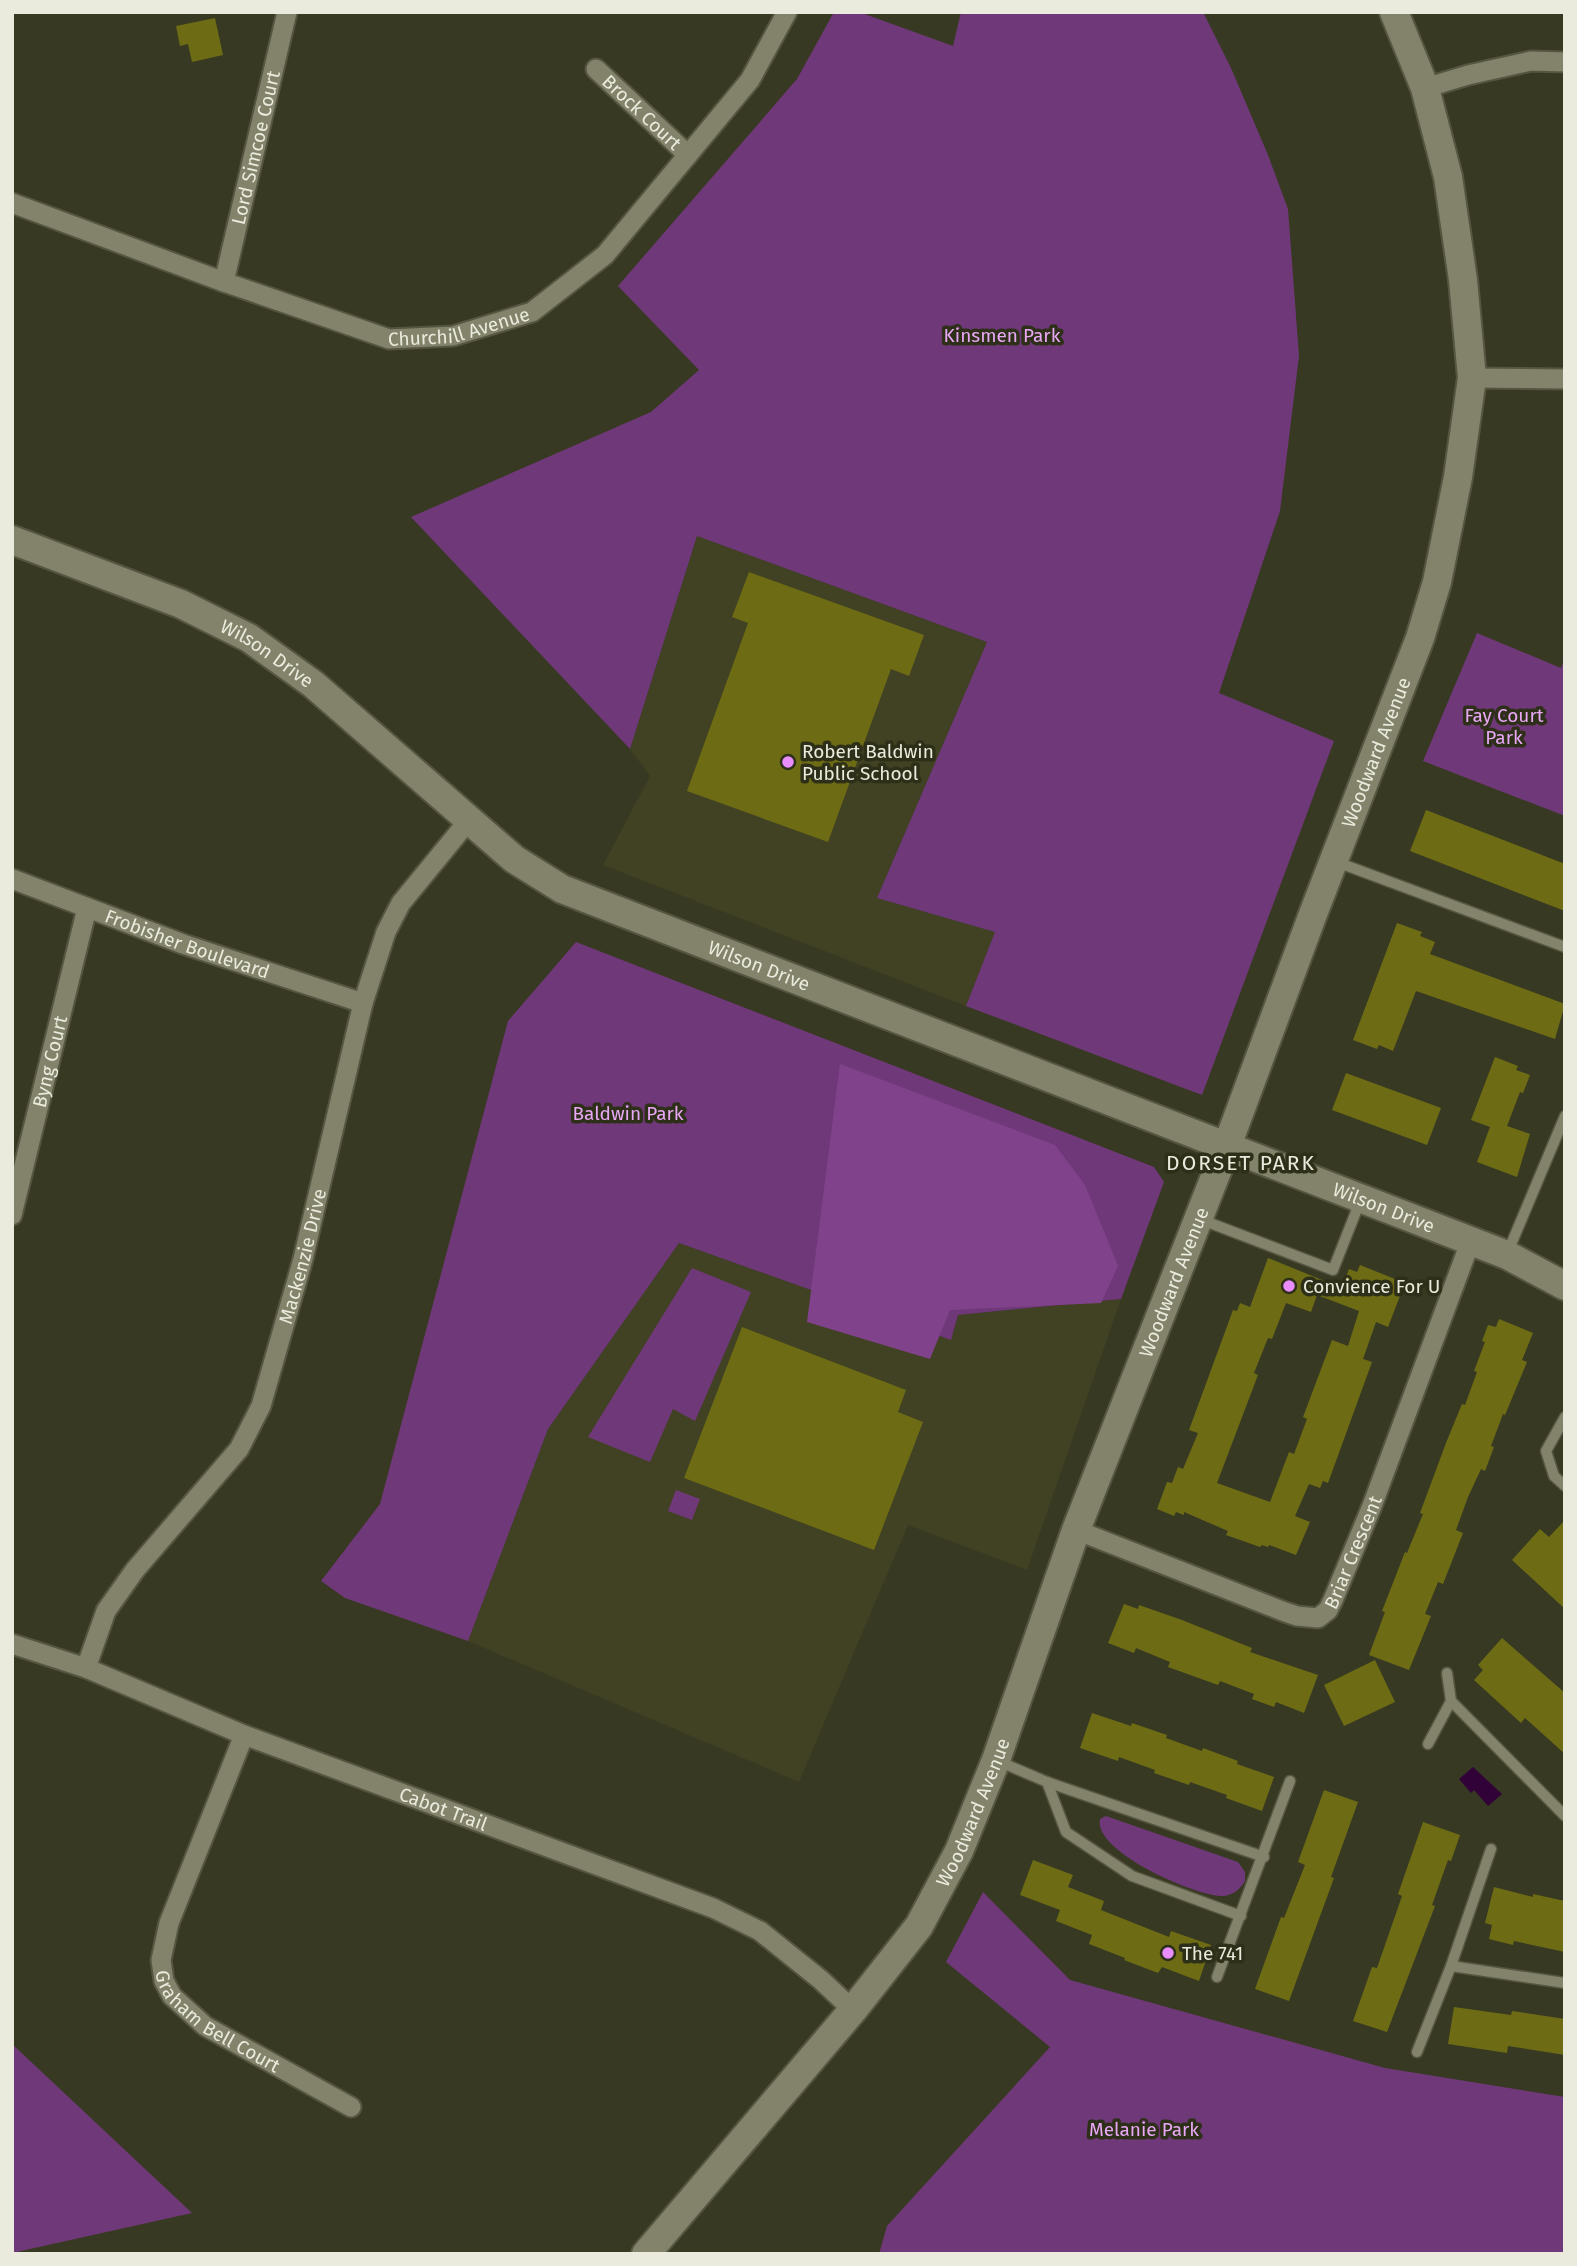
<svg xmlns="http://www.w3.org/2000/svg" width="1577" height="2266" font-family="'Fira Sans',sans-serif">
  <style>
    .built { fill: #414123 }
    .green { fill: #6f3979 }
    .forest { fill: #80438b }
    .water { fill: #300238 }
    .building { fill: #6d6c15; fill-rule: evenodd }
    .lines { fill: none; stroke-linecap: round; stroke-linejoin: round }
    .lane-casing { stroke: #555541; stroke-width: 13 }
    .street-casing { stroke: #555541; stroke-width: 23 }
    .secondary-casing { stroke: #555541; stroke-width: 32 }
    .lane { stroke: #82836a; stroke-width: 10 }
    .street { stroke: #82836a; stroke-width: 19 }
    .secondary { stroke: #82836a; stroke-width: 28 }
    .poi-dot { fill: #ea8dfc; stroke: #2e2f18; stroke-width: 2.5 }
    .labels { text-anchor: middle; stroke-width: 7; stroke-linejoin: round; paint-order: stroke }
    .street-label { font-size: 19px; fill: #eaebdd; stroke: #2e2f18 }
    .park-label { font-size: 19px; fill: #e9a8f6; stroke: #2e2f18 }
    .poi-label { font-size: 19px; fill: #eaebdd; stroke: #2e2f18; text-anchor: start }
    .neighbourhood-label { font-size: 21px; letter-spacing: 2px; fill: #eaebdd; stroke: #2e2f18 }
  </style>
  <rect width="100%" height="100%" fill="#383922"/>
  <g class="built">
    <polygon points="697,536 987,642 877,898 996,932 966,1006 603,865 650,776 630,749"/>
    <polygon points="679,1243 951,1340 958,1315 1121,1299 1027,1570 908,1525 799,1782 468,1641 548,1429"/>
  </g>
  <g class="green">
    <polygon points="834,12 859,12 953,46 961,12 1203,12 1231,68 1268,155 1288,209 1299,356 1280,511 1219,693 1334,741 1202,1095 966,1006 995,932 877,898 987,642 697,536 630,749 411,517 651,412 699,370 618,286 797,79"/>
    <polygon points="1477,633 1561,668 1565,657 1565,816 1423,761"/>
    <polygon points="576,942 1154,1167 1164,1182 1121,1299 958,1315 951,1340 679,1243 548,1429 468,1641 345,1598 321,1581 380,1504 508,1021"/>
    <polygon points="692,1268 751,1292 695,1421 673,1409 650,1462 588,1437"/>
    <polygon points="676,1490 700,1499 692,1520 668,1511"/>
    <path d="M1106,1816l132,46 7,10v9c-5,8 -11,14 -22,15 -26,1 -130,-44 -123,-77z"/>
    <polygon points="983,1892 1070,1980 1385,2068 1565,2097 1565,2254 879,2254 887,2226 1050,2047 946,1962"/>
    <polygon points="12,2044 192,2213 12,2253"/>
  </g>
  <polygon class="forest" points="840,1064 1055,1145 1085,1185 1118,1266 1101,1303 950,1310 930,1359 807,1322"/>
  <polygon class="water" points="1473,1767 1502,1794 1488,1806 1474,1790 1471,1793 1459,1779"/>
  <g class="building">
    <polygon points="215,18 223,55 192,62 188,44 180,46 176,26"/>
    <polygon points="749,572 924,635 909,676 891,669 828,842 687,791 748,623 732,617"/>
    <polygon points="1426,810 1565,864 1565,911 1410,851"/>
    <polygon points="1397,923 1422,932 1420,936 1435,942 1430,954 1565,1004 1555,1039 1416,991 1393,1051 1379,1045 1377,1049 1353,1040"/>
    <polygon points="1495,1057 1518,1066 1516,1070 1530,1075 1523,1093 1520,1092 1507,1126 1530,1134 1517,1177 1477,1162 1490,1127 1471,1120"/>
    <polygon points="1346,1073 1441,1108 1427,1145 1332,1110"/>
    <path d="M1268,1258l74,30 7,-19 8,3 3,-7 45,18 -17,44 -12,-5 -13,37 9,3 -44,121 -5,-2 -3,7 -11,-4 -14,32 15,6 -14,33 -27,-10 -1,2 -6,-2 -2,2 -34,-12 2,-4 -44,-19v3l-8,-3 -2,4 -17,-7 10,-27 5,1 6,-16 5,2 15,-36 -9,-3 44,-120 4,1 3,-8 10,4zM1317,1295l42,16 -11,35 -16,-6 -29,77 4,2 -13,35 -5,-2 -19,50 -53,-19 41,-108 -4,-2 14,-35 4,1 14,-36 25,9z"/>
    <polygon points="1499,1319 1533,1333 1522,1360 1527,1362 1505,1415 1503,1414 1491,1446 1494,1447 1485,1471 1481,1469 1468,1497 1456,1530 1463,1533 1443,1584 1438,1582 1425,1614 1431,1616 1409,1670 1369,1655 1385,1612 1382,1611 1405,1552 1407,1553 1423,1514 1420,1513 1446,1443 1462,1404 1465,1405 1477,1372 1474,1371 1485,1342 1482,1341 1488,1325 1496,1327"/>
    <polygon points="742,1327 906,1390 898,1412 923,1422 874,1550 684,1478"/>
    <polygon points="1565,1520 1565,1609 1512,1560 1540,1529 1549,1537"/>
    <polygon points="1124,1604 1138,1609 1139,1605 1182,1620 1252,1648 1250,1652 1318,1675 1304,1713 1276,1702 1274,1707 1252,1699 1254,1694 1220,1681 1218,1685 1168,1667 1170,1662 1136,1648 1134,1653 1108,1643"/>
    <polygon points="1502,1638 1565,1693 1565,1754 1525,1718 1521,1723 1474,1680 1483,1670 1478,1665"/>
    <polygon points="1375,1660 1395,1702 1344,1726 1324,1685"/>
    <polygon points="1092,1713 1131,1726 1132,1723 1167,1735 1166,1738 1202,1751 1203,1748 1238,1761 1237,1764 1274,1777 1262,1811 1226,1798 1227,1795 1190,1782 1189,1785 1154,1773 1155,1770 1119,1757 1118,1761 1080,1748"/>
    <polygon points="1324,1790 1358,1802 1331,1877 1334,1878 1289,2001 1255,1989 1281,1917 1284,1918 1305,1865 1298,1862"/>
    <polygon points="1423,1822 1460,1835 1451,1861 1448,1860 1432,1905 1435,1906 1387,2032 1353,2021 1372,1967 1377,1968 1402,1896 1398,1894"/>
    <polygon points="1033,1860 1073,1875 1068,1887 1104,1901 1101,1910 1169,1937 1171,1931 1211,1945 1199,1981 1162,1967 1158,1973 1124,1960 1125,1958 1089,1944 1092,1935 1056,1921 1060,1910 1020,1895"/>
    <polygon points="1494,1887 1533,1897 1533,1894 1565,1901 1565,1952 1514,1941 1513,1945 1489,1939 1492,1925 1485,1923"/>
    <polygon points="1454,2007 1511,2015 1512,2011 1565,2019 1565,2055 1508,2046 1507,2053 1448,2044"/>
  </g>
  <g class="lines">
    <defs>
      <g id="lane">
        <polyline points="1334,861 1565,947"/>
        <polyline points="1202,1220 1333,1270 1361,1199"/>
        <polyline points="1507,1254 1565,1116"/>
        <polyline points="1565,1417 1546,1451 1554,1476 1565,1486"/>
        <polyline points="1451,1701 1565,1816"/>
        <polyline points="1428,1744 1451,1701 1447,1673"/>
        <polyline points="998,1761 1047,1782 1264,1857"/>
        <polyline points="1047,1782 1066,1832 1132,1876 1241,1916"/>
        <polyline points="1451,1966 1565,1983"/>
        <polyline points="1217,1977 1290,1781"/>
        <polyline points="1417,2052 1451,1966 1491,1849"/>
      </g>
      <g id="street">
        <path id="s1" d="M596,69l92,86"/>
        <polyline points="1425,88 1468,75 1531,61 1565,62"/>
        <path id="s2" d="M12,203l212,79 165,57 64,-3 79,-24 73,-57 145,-175 37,-68"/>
        <path id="s3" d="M224,282l63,-270"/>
        <polyline points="1472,378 1565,379"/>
        <path id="s4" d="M12,879l171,65 180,59"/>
        <path id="s5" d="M12,1215l75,-307"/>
        <path id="s6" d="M1076,1530l209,82 12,4 21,2 10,-8 5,-10 39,-94 99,-266"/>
        <path id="s7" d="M12,1644l74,24 158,67 469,173 47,23 61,49 32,30"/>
        <path id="s8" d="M86,1668l20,-57 29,-41 104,-121 22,-43 42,-147 60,-256 23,-71 15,-29 68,-83"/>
        <path id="s9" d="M244,1735l-75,188 -8,37 3,21 8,15 33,30 146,81"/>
      </g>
      <g id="secondary">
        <path id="s10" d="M12,540l169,64 68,34 64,46 201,175 48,30 945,366 58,31"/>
        <path id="s11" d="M646,2254l207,-244 66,-84 40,-75 37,-91 80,-230 151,-384 86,-232 107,-276 17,-56 21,-105 14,-99 -9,-98 -15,-103 -23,-89 -31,-76"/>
      </g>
    </defs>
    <use href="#lane" class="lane-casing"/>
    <use href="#street" class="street-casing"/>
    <use href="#secondary" class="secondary-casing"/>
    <use href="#lane" class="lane"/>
    <use href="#street" class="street"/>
    <use href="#secondary" class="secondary"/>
  </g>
  <g class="poi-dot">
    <circle cx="788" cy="762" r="7"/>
    <circle cx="1289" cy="1286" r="7"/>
    <circle cx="1168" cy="1953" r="7"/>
  </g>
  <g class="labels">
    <g class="street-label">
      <text dy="7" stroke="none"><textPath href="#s1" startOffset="63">Brock Court</textPath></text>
      <text dy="7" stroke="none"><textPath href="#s3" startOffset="138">Lord Simcoe Court</textPath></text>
      <text dy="7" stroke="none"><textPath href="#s2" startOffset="472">Churchill Avenue</textPath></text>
      <text dy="7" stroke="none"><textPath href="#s10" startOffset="280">Wilson Drive</textPath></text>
      <text dy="7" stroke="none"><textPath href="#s11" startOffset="1687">Woodward Avenue</textPath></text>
      <text dy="7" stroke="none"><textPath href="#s4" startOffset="187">Frobisher Boulevard</textPath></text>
      <text dy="7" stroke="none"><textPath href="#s10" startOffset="870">Wilson Drive</textPath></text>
      <text dy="7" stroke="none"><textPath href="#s5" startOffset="158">Byng Court</textPath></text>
      <text dy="7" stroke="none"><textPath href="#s10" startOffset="1540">Wilson Drive</textPath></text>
      <text dy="7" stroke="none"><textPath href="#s8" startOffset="474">Mackenzie Drive</textPath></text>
      <text dy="7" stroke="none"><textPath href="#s11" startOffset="1120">Woodward Avenue</textPath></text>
      <text dy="7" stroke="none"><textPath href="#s6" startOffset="334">Briar Crescent</textPath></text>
      <text dy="7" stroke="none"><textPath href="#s7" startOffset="462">Cabot Trail</textPath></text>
      <text dy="7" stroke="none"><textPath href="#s11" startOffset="553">Woodward Avenue</textPath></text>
      <text dy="7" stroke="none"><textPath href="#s9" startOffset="329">Graham Bell Court</textPath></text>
    </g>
    <g class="park-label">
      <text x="1002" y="342">Kinsmen Park</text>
      <text x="1504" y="722">Fay Court<tspan x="1504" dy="22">Park</tspan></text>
      <text x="628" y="1120">Baldwin Park</text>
      <text x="1144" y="2136">Melanie Park</text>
    </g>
    <g class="poi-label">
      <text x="802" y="758">Robert Baldwin<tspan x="802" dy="22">Public School</tspan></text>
      <text x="1303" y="1293">Convience For U</text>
      <text x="1182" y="1960">The 741</text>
    </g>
    <g class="neighbourhood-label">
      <text x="1241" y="1170">DORSET PARK</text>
    </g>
  </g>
  <rect width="1577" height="2266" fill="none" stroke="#eaebdd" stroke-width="28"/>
</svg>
